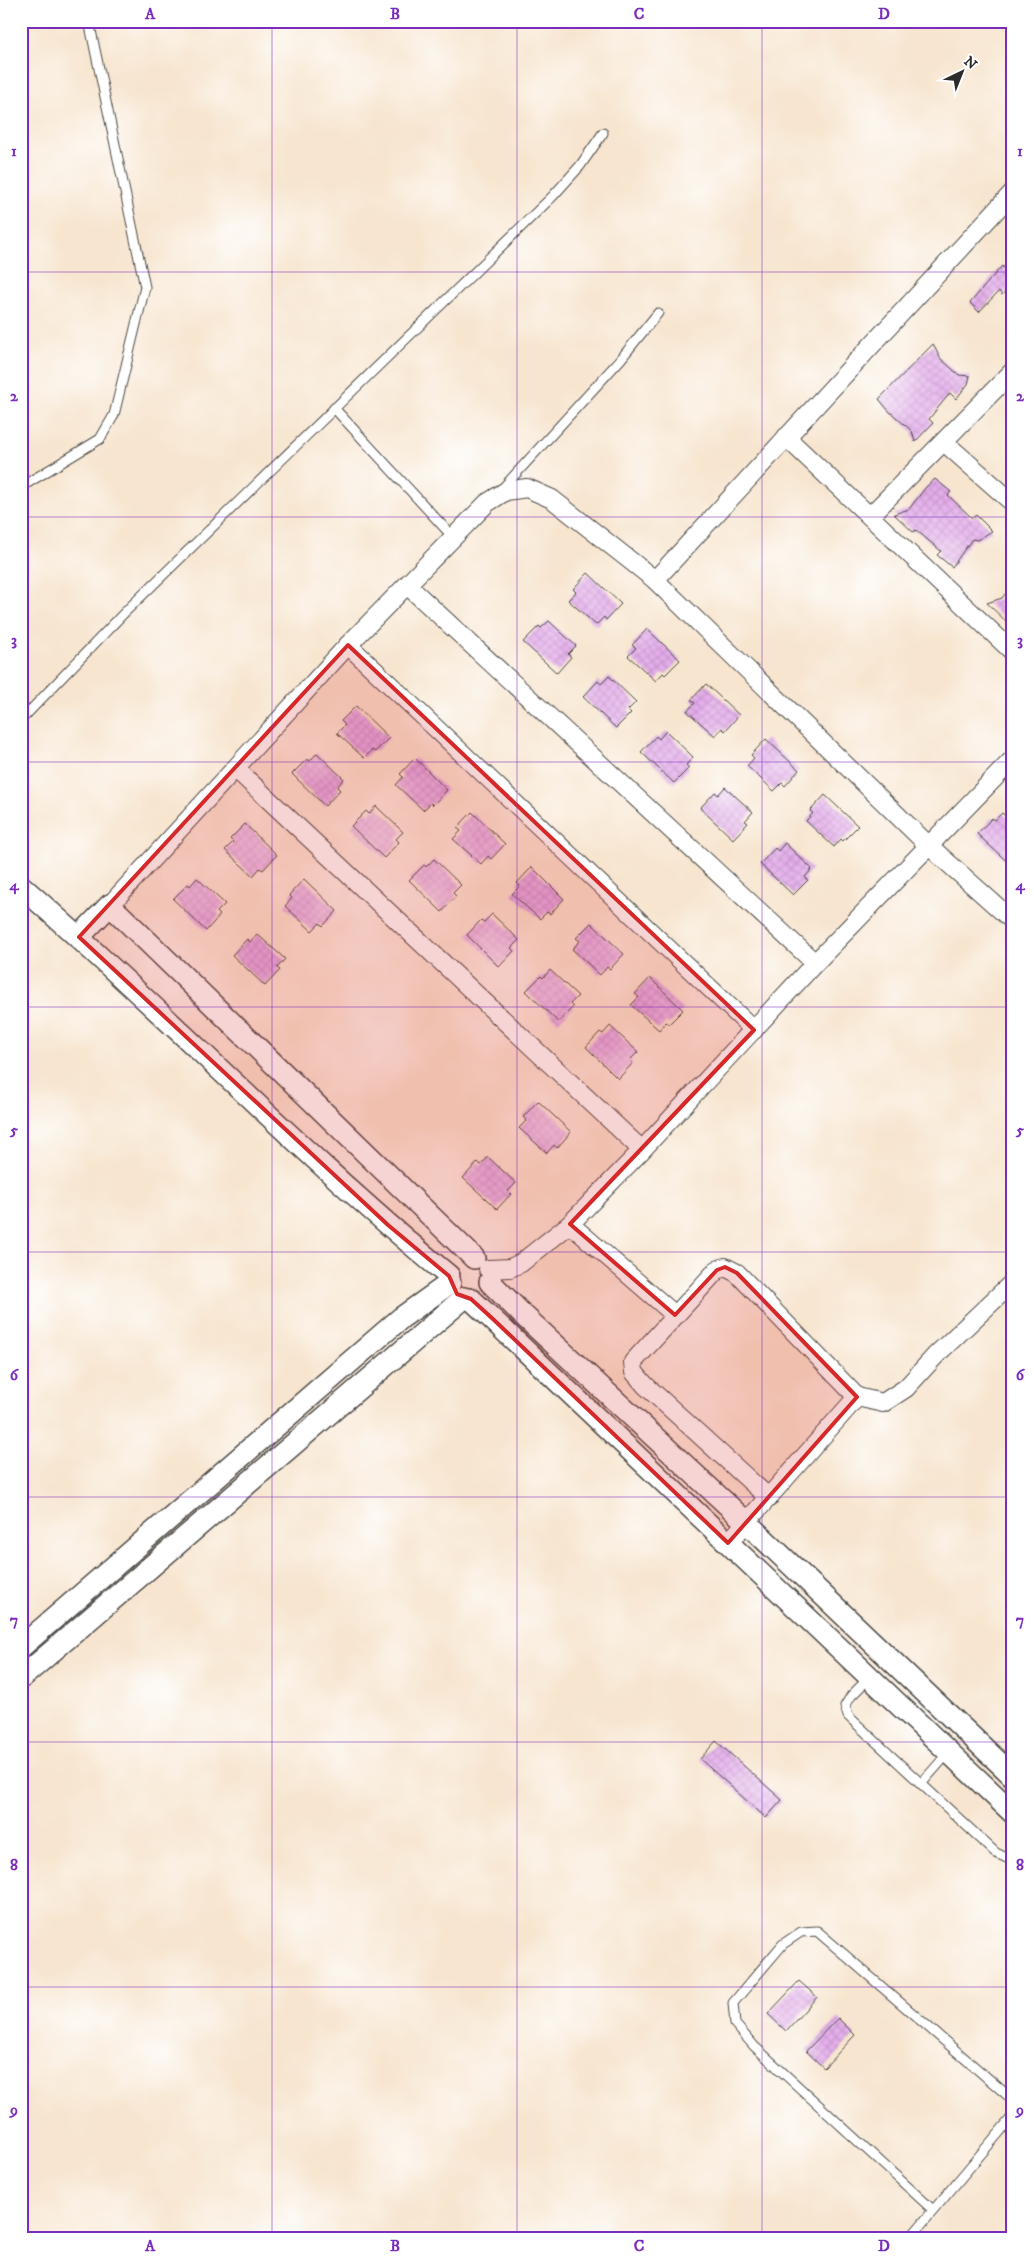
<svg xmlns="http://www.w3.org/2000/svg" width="1034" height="2259" font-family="'IM FELL DW Pica',serif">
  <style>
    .building { fill: url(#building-cross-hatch) }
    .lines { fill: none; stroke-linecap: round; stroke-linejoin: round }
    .service-casing { stroke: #4a4744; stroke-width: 11 }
    .minor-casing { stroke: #4a4744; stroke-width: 20 }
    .tertiary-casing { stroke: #4a4744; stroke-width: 24 }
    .service { stroke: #fff; stroke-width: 9 }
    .minor { stroke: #fff; stroke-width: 18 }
    .tertiary { stroke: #fff; stroke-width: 21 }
    .marked { fill: #d62828; fill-opacity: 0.2; stroke: #d62828; stroke-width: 4; stroke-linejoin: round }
    .grid { fill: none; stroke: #7b2cbf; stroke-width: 1; stroke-opacity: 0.55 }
    .neatline { fill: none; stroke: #7b2cbf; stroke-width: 2 }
    .grid-label { font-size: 16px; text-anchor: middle; font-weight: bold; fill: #7b2cbf }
  </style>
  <defs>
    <pattern id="building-cross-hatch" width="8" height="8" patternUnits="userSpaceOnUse" patternTransform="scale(1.25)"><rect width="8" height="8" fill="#e4adeb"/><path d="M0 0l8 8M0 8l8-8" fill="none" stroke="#c495ca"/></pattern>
  </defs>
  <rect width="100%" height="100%" fill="#fff"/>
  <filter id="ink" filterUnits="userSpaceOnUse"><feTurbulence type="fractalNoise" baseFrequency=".02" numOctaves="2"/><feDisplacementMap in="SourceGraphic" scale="10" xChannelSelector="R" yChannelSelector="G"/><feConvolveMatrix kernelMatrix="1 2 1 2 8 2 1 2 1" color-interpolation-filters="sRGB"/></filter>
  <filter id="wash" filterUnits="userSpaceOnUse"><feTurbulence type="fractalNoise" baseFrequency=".0096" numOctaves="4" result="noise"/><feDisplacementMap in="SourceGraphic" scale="20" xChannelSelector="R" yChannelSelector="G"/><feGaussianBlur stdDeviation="1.12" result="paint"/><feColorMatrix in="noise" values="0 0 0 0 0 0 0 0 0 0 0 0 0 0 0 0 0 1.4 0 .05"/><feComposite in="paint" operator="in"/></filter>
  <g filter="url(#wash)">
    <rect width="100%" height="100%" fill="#f7e5cf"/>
    <g id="blocks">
      <g class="building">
        <polygon points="1013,257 1013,298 1006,291 1002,295 999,291 979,312 970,303 1002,266 1003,268"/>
        <polygon points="933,344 940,358 959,375 970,376 968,384 956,399 950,393 929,419 933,423 915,442 912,431 889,411 879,399"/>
        <polygon points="935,479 951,492 948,495 972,518 976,515 992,531 977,540 972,539 952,567 937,555 941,551 916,530 913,532 894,514 909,509 926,487"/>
        <polygon points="588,573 621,604 606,620 604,617 596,625 568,600 576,592 573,589"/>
        <polygon points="1013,584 1013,628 987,603 1002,598"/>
        <polygon points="549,621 576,646 568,654 571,657 557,673 523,642 539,626 541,628"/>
        <polygon points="647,629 680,660 665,675 663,673 656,681 628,656 636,648 632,645"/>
        <polygon points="609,676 636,702 628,710 631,713 616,728 583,697 598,681 601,684"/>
        <polygon points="706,684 739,715 725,731 722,728 715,736 687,711 695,703 691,700"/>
        <polygon points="356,706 389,738 375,752 372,750 364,758 337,733 345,725 341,721"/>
        <polygon points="666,731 693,757 686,765 689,768 674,783 641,752 656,736 659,739"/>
        <polygon points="766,739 799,770 785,786 782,783 774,791 747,766 754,758 751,755"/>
        <polygon points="317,753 344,779 337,787 340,790 325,806 292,774 307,759 310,761"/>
        <polygon points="415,758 447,790 433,805 431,803 423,810 396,785 403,777 400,774"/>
        <polygon points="725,787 753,812 745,821 748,823 733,839 700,808 715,792 718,795"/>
        <polygon points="825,795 858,826 843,841 841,839 834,847 806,821 813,813 810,811"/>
        <polygon points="376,806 403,832 396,839 399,842 384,858 351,826 366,811 369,814"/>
        <polygon points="472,812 505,844 491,859 488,856 481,864 453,839 461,831 457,828"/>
        <polygon points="1002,813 1013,823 1013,867 977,834 992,818 995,820"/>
        <polygon points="245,824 277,855 263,870 260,868 253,876 225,850 233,842 230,839"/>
        <polygon points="785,843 812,869 805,877 808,880 793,895 760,864 775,848 778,851"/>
        <polygon points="434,859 461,885 453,893 456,896 442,912 409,880 424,865 426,867"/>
        <polygon points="532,867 564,899 550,914 547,912 540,919 512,894 520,886 517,883"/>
        <polygon points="197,878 225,904 217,912 220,915 206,931 173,899 188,884 190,886"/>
        <polygon points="304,879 337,911 323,926 320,923 312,931 285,906 292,898 289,895"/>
        <polygon points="492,914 519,940 511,948 514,951 499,967 467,935 481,920 484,922"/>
        <polygon points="591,923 624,954 610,969 607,967 600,975 572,949 580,941 576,938"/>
        <polygon points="257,934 285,959 277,968 280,970 265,986 232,955 247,939 250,942"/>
        <polygon points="550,970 578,996 570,1004 573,1007 558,1022 526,991 541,976 543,978"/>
        <polygon points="650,978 683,1010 669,1024 666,1022 659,1030 631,1005 639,997 635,994"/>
        <polygon points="610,1026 638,1052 630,1060 633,1063 618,1079 586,1047 600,1032 603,1034"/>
        <polygon points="538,1101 571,1132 557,1148 554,1145 547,1153 519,1128 527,1120 523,1117"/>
        <polygon points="488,1157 516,1183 508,1191 511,1194 497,1209 463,1178 478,1162 481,1165"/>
        <polygon points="716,1741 782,1800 766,1818 700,1759"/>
        <polygon points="799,1981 817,1997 786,2031 768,2014"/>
        <polygon points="838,2018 855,2035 824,2068 806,2051"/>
      </g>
    </g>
  </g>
  <g filter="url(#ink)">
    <use href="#blocks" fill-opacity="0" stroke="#4a4744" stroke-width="1"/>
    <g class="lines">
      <defs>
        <g id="service">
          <polyline points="334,408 453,537"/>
          <polyline points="21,487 100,439 114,415 145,287 89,21"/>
          <polyline points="501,490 620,360 658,313"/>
          <polyline points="21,720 125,612 553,196 580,166 603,133"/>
          <polyline points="870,1677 851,1696 845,1706 848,1716 996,1853 1009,1859 1013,1856"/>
          <polyline points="921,1784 949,1752"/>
          <polyline points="933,2210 754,2046 735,2024 733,2003 783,1944 801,1932 817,1931 1013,2100"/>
          <polyline points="910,2238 1013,2116"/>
          <polyline points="1006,2238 1013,2231"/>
        </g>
        <g id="minor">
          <polyline points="786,437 1013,652"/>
          <polyline points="944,442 1013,503"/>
          <polyline points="870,516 1013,371"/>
          <polyline points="655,580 1013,192"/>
          <polyline points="407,585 815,963"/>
          <polyline points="348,645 754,1030"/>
          <polyline points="236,769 642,1150"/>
          <polyline points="110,905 348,645 487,503 506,491 527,488 552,499 655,580 928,845 1013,921"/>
          <polyline points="570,1224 675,1315"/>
          <polyline points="488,1269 510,1268 521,1263 570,1224 642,1150 815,963 1013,759"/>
          <polyline points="769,1498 645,1385 634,1372 633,1362 717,1270 725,1267 737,1273 857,1397 883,1403 906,1388 936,1355 1013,1282"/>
          <polyline points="728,1543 857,1397"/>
        </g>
        <g id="tertiary">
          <path d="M21,886c145,127 279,267 428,390"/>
          <polyline points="79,937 110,905 474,1258"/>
          <polyline points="490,1282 523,1315 747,1523 1013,1776"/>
          <polyline points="471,1299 1013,1813"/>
          <polyline points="21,1647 401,1318 450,1283"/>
          <polyline points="21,1678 464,1298"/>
        </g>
      </defs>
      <use href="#service" class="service-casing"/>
      <use href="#minor" class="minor-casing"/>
      <use href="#tertiary" class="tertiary-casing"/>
      <use href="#service" class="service"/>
      <use href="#minor" class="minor"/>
      <use href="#tertiary" class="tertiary"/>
    </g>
  </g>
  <path class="marked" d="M348,645l406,385 -184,194 105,91 42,-45 8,-3 12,6 120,124 -129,146 -234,-223 -23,-21 -14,-5 -8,-18 -61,-51 -309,-288z"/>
  <path class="grid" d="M272,21v2217M517,21v2217M762,21v2217M21,272h992M21,517h992M21,762h992M21,1007h992M21,1252h992M21,1497h992M21,1742h992M21,1987h992"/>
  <rect width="1034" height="2259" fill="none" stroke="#fff" stroke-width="55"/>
  <g transform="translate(962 72) rotate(43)" stroke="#ffffff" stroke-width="4" paint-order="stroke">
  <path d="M0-4L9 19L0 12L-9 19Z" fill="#2b2b2b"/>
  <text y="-8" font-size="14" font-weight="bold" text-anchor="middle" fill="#2b2b2b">N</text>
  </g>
  <rect x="28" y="28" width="978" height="2204" class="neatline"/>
  <g class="grid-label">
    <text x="150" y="19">A</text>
    <text x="395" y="19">B</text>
    <text x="639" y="19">C</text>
    <text x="884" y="19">D</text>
    <text x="14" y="156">1</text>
    <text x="1020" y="156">1</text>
    <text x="14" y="401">2</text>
    <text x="1020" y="401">2</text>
    <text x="14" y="645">3</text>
    <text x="1020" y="645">3</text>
    <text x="14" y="890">4</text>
    <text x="1020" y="890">4</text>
    <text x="14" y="1135">5</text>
    <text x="1020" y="1135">5</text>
    <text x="14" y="1380">6</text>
    <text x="1020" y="1380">6</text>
    <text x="14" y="1625">7</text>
    <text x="1020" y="1625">7</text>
    <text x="14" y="1870">8</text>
    <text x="1020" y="1870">8</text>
    <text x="14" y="2115">9</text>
    <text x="1020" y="2115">9</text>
    <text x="150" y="2251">A</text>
    <text x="395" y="2251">B</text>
    <text x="639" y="2251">C</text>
    <text x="884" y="2251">D</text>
  </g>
</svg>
